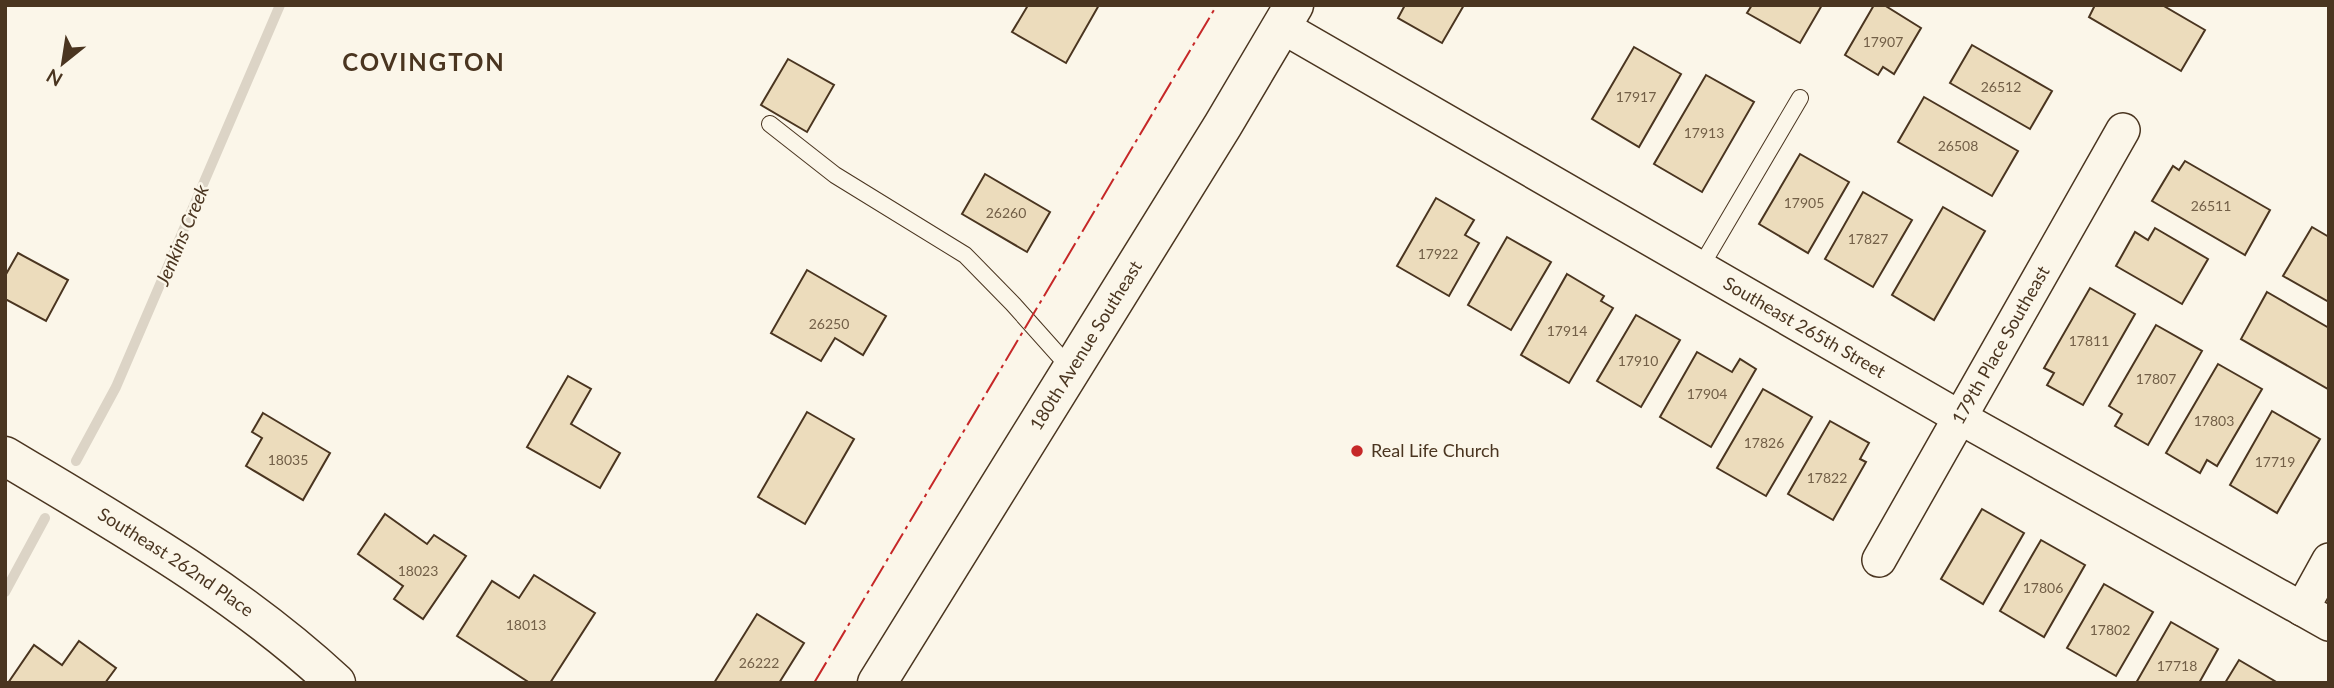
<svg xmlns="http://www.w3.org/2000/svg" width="2334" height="688" font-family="Lato,sans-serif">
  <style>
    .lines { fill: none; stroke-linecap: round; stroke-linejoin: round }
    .stream { stroke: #dcd4c6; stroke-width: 10 }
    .building { fill: #ecdcbc; stroke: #4a3520; stroke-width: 2 }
    .lane-casing { stroke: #4a3520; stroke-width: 18 }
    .street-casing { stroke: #4a3520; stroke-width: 36 }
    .secondary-casing { stroke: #4a3520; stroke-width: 41 }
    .lane { stroke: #fbf6e9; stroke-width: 16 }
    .street { stroke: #fbf6e9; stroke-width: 33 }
    .secondary { stroke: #fbf6e9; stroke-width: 38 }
    .power { stroke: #c62828; stroke-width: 2; stroke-dasharray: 24 5 3.5 5; stroke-linecap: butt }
    .poi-dot { fill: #c62828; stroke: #fbf6e9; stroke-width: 2.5 }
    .labels { text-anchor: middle; stroke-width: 5; stroke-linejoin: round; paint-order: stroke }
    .number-label { font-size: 14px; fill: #725f47 }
    .street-label { font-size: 18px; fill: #4a3520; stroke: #fbf6e9 }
    .poi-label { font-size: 18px; fill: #4a3520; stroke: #fbf6e9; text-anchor: start }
    .water-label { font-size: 19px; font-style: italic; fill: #4a3520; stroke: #fbf6e9 }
    .district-label { font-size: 24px; font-weight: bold; letter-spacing: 2px; fill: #4a3520; stroke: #fbf6e9 }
  </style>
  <rect width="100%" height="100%" fill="#fbf6e9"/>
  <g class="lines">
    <g class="stream">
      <polyline points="76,461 116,387 280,5"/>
      <polyline points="5,592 45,518"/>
    </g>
  </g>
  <g class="building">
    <polygon points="1025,5 1099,5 1066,63 1012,32 1027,7"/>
    <polygon points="1405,5 1464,5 1442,43 1398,18"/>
    <polygon points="1752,5 1822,5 1800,43 1747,13"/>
    <polygon points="1874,5 1884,5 1921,28 1894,74 1883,67 1878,75 1845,55"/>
    <polygon points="2095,5 2162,5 2205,30 2181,71 2089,17"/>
    <polygon points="1972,45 2052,91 2030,129 1950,83"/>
    <polygon points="1634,47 1681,74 1639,147 1592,119"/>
    <polygon points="788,59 834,85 807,132 761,105"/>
    <polygon points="1706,75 1754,102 1702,192 1654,164"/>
    <polygon points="1924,97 2018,151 1992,196 1898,142"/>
    <polygon points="1800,154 1849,182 1808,253 1759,224"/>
    <polygon points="2185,161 2270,210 2245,255 2152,201 2173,166 2179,170"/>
    <polygon points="985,174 1050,212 1027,252 962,214"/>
    <polygon points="1863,192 1912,220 1873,287 1825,259"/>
    <polygon points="1436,198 1474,220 1465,235 1479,243 1449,296 1397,266"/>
    <polygon points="1943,207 1985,231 1934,320 1892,295"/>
    <polygon points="2312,227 2329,237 2329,302 2283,276"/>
    <polygon points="2155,228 2208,259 2182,304 2116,266 2135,232 2148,240"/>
    <polygon points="1507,237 1551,262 1511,330 1468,305"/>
    <polygon points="18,253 68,280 46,321 5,299 5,276"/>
    <polygon points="807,270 886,316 863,355 835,338 821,361 771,333"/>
    <polygon points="1567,274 1604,296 1601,301 1613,308 1569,383 1521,355"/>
    <polygon points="2090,288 2135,314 2083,405 2047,385 2054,373 2044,368"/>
    <polygon points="2267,292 2329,328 2328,389 2241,339"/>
    <polygon points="1636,315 1680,340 1641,407 1597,381"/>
    <polygon points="2156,325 2202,351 2148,445 2115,426 2122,414 2109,406"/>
    <polygon points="1697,352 1732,372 1740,359 1756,369 1711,447 1660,417"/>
    <polygon points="2218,364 2262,389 2217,466 2207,460 2200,473 2166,453"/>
    <polygon points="568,376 591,389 571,424 620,453 600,488 527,447"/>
    <polygon points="1763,389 1812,417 1766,496 1717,468"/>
    <polygon points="2272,411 2320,439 2277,513 2230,485"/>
    <polygon points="807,412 854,439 805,524 758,497"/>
    <polygon points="263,413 330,453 303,500 246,466 262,438 252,432"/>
    <polygon points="1830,421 1869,443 1860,459 1866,462 1833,520 1788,494"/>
    <polygon points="1982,509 2024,533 1983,604 1941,579"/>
    <polygon points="385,514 427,544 434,535 466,556 423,619 394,599 403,586 358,554"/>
    <polygon points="2041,540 2085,565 2044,637 2000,611"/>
    <polygon points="534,575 595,613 550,683 530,683 457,636 492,581 519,598"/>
    <polygon points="2104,584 2153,612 2116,676 2067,648"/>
    <polygon points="757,614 804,643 779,683 714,683"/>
    <polygon points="2171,622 2218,649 2199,683 2136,683"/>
    <polygon points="79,641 116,668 105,683 8,683 34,645 62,665"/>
    <polygon points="2239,660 2278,683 2225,683"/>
  </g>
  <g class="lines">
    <defs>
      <g id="lane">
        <polyline points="770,124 835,175 965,255 1013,304 1071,369"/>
        <polyline points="1700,268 1800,98"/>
      </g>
      <g id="street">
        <path id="s1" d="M1281,26l678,391 370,207"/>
        <path id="s2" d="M1879,560l244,-430"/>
        <polyline points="2302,609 2329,560"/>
      </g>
      <g id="secondary">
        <path id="s3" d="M5,456c115,69 232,135 331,227"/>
        <path id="s4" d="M877,683l346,-558 71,-120"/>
      </g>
    </defs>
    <use href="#lane" class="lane-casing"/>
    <use href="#street" class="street-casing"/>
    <use href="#secondary" class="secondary-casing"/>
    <use href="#lane" class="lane"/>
    <use href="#street" class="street"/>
    <use href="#secondary" class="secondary"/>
    <polyline class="power" points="814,683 1217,5"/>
  </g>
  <circle class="poi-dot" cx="1357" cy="451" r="7"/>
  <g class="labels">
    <g class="number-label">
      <text x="1883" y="47">17907</text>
      <text x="2001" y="92">26512</text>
      <text x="1636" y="102">17917</text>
      <text x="1704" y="138">17913</text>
      <text x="1958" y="151">26508</text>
      <text x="1804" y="208">17905</text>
      <text x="2211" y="211">26511</text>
      <text x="1006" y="218">26260</text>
      <text x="1868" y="244">17827</text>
      <text x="1438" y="259">17922</text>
      <text x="829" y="329">26250</text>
      <text x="1567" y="336">17914</text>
      <text x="2089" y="346">17811</text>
      <text x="1638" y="366">17910</text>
      <text x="2156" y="384">17807</text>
      <text x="1707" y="399">17904</text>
      <text x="2214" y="426">17803</text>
      <text x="1764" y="448">17826</text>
      <text x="288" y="465">18035</text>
      <text x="2275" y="467">17719</text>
      <text x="1827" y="483">17822</text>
      <text x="418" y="576">18023</text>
      <text x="2043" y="593">17806</text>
      <text x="526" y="630">18013</text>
      <text x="2110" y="635">17802</text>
      <text x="759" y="668">26222</text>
      <text x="2177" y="671">17718</text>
    </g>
    <g class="street-label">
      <text dy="6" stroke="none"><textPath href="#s1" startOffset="604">Southeast 265th Street</textPath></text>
      <text dy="6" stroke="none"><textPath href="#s4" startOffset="397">180th Avenue Southeast</textPath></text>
      <text dy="6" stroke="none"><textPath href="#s2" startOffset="247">179th Place Southeast</textPath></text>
      <text dy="6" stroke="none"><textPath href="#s3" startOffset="201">Southeast 262nd Place</textPath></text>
    </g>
    <g class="poi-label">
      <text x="1371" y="457">Real Life Church</text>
    </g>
    <g class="water-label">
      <text transform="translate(182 235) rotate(-67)" y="7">Jenkins Creek</text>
    </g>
    <g class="district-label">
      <text x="424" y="71">COVINGTON</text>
    </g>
  </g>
  <rect width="2334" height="688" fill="none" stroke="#4a3520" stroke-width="14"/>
  <g transform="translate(63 63) rotate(210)" stroke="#fbf6e9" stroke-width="5" paint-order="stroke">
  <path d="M0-5L12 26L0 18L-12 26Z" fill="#4a3520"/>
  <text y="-10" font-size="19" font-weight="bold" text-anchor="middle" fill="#4a3520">N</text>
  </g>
</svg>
